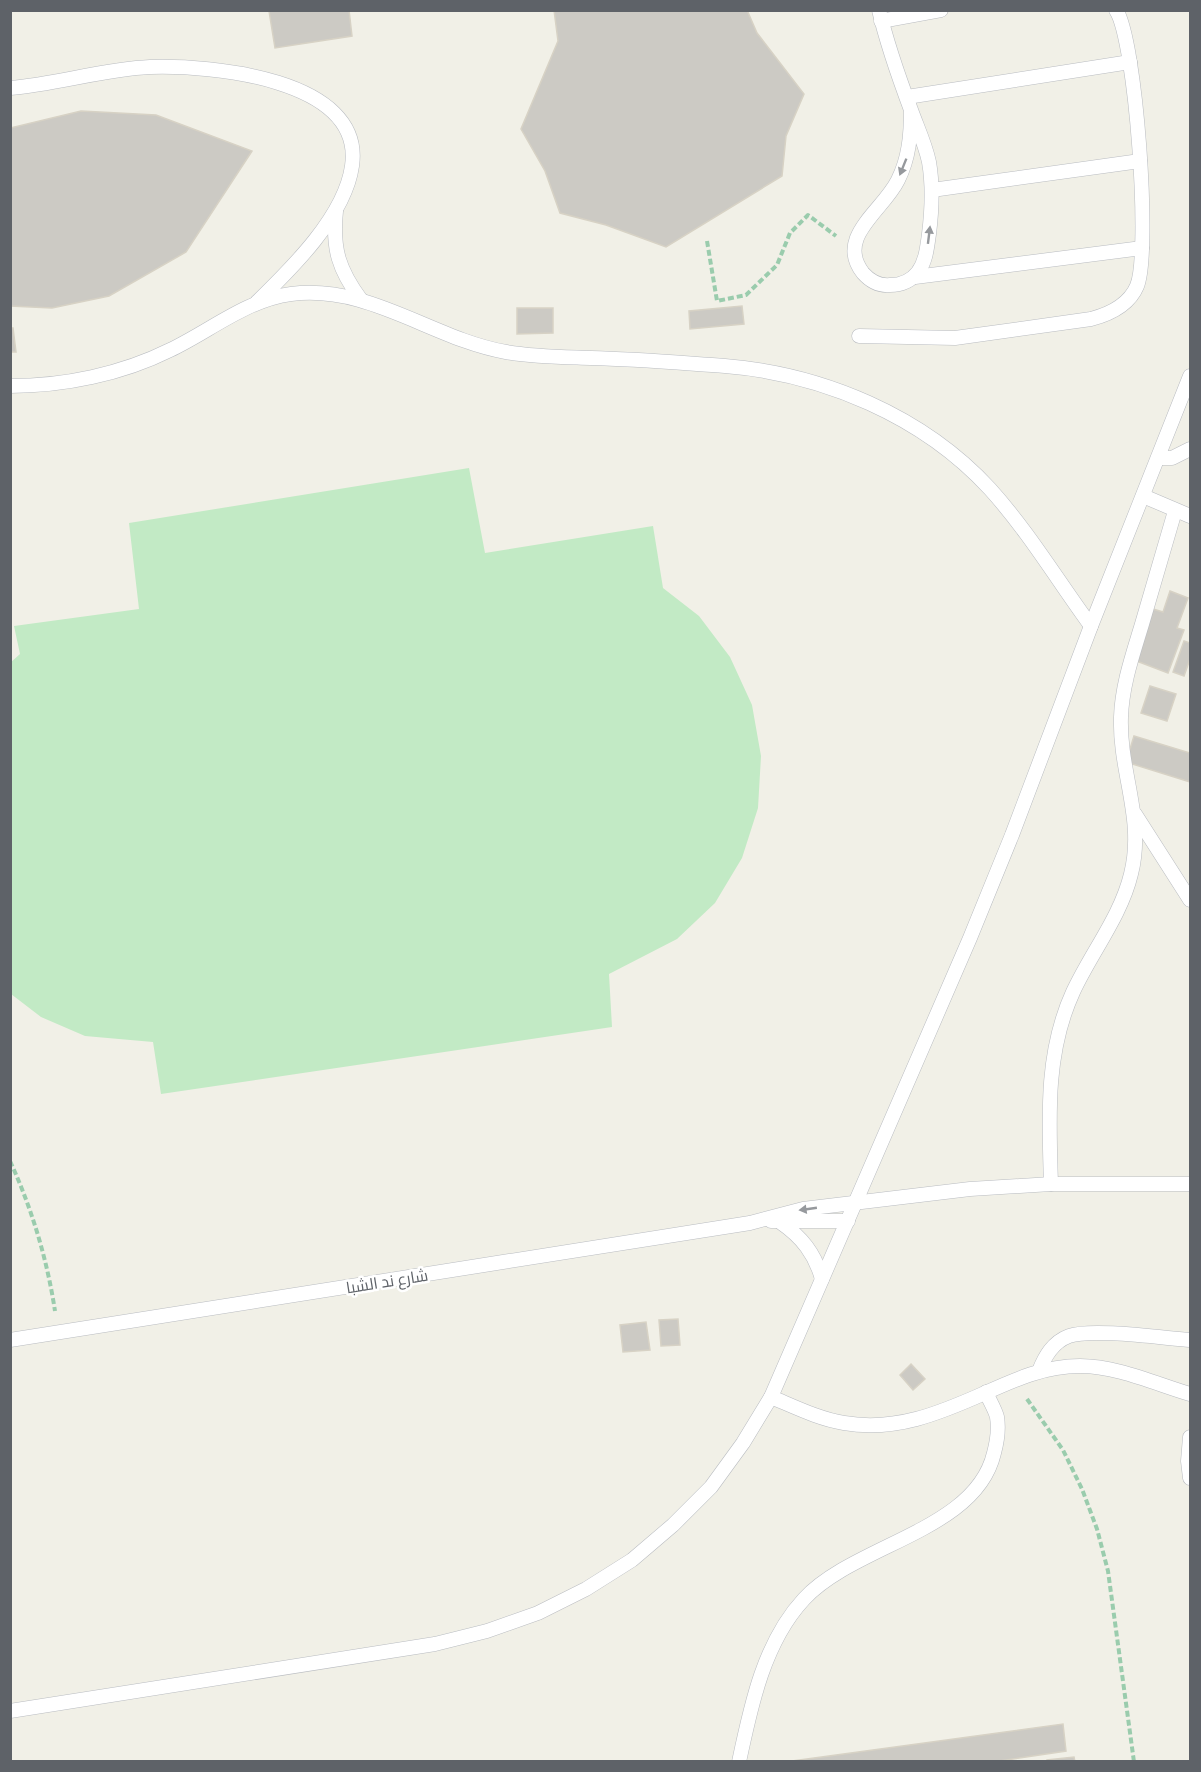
<svg xmlns="http://www.w3.org/2000/svg" width="1201" height="1772" font-family="Cabin,Cairo,sans-serif">
  <style>
    .green { fill: #c2eac5 }
    .building { fill: #cccac4; stroke: #d7d2c5; stroke-width: 1.5 }
    .lines { fill: none; stroke-linecap: round; stroke-linejoin: round }
    .service-casing { stroke: #b9bcc1; stroke-width: 15 }
    .path { stroke: #9accad; stroke-width: 4; stroke-dasharray: 6 3; stroke-linecap: butt }
    .service { stroke: #fff; stroke-width: 14 }
    .oneway { fill: #96999d }
    .labels { text-anchor: middle; stroke-width: 5; stroke-linejoin: round; paint-order: stroke }
    .street-label { font-size: 16px; fill: #5e6268; stroke: #fff }
  </style>
  <rect width="100%" height="100%" fill="#f1f0e7"/>
  <polygon class="green" points="469,468 485,553 653,526 663,588 699,616 730,657 752,705 761,756 758,808 742,858 715,903 677,939 609,974 612,1027 161,1094 153,1042 85,1036 41,1017 11,994 10,663 20,654 14,626 139,609 129,523"/>
  <g class="building">
    <polygon points="349,10 352,36 275,48 269,11"/>
    <polygon points="554,10 747,10 757,33 804,94 786,136 782,176 666,247 606,225 560,213 545,171 521,129 558,41"/>
    <polygon points="81,111 156,115 252,151 186,252 109,296 52,308 10,306 10,128"/>
    <polygon points="742,306 744,324 690,329 689,311"/>
    <polygon points="517,308 553,308 553,333 517,334"/>
    <polygon points="10,328 13,328 16,352 10,352"/>
    <polygon points="1170,591 1188,598 1177,628 1184,630 1168,673 1134,660 1153,609 1163,612"/>
    <polygon points="1184,641 1190,643 1190,659 1184,676 1173,672"/>
    <polygon points="1150,686 1176,694 1167,721 1141,713"/>
    <polygon points="1134,736 1190,753 1190,782 1126,762"/>
    <polygon points="678,1319 680,1345 661,1346 659,1320"/>
    <polygon points="646,1322 650,1350 623,1352 620,1325"/>
    <polygon points="911,1364 925,1379 913,1390 900,1375"/>
    <polygon points="1063,1724 1066,1751 993,1762 792,1761"/>
    <polygon points="1074,1757 1075,1762 1047,1762 1047,1760"/>
  </g>
  <g class="lines">
    <defs>
      <g id="service">
        <path d="M879,10c8,34 20,68 32,100 6,17 14,33 18,52 4,23 3,48 0,72 -2,14 -3,27 -11,38 -7,9 -17,13 -28,13 -11,1 -20,-4 -27,-12 -28,-36 20,-62 35,-93 11,-22 13,-45 13,-70"/>
        <polyline points="881,21 941,10"/>
        <path d="M10,88c47,-4 94,-19 140,-21 59,-2 215,11 202,99 -7,50 -60,102 -95,136"/>
        <polyline points="907,97 1130,62"/>
        <polyline points="932,190 1140,161"/>
        <path d="M336,211c-4,38 3,59 25,89"/>
        <polyline points="915,277 1142,248"/>
        <path d="M859,336l96,2 136,-19c19,-5 38,-14 46,-33 14,-34 -1,-246 -21,-276"/>
        <path d="M10,386c54,0 112,-12 160,-36 40,-19 76,-50 121,-56 78,-10 141,45 215,58 29,5 56,5 85,6 45,1 90,5 134,8 98,8 198,50 265,123 38,42 68,92 101,137"/>
        <polyline points="1158,458 1172,458 1190,449"/>
        <polyline points="1143,496 1190,516"/>
        <polyline points="1135,814 1190,900"/>
        <path d="M1051,1184c-2,-66 -6,-131 22,-192 18,-39 48,-76 58,-118 14,-55 -12,-102 -10,-157 1,-32 12,-63 21,-93 11,-38 22,-76 33,-113"/>
        <polyline points="771,1221 848,1221"/>
        <path d="M780,1222c22,15 35,32 42,57"/>
        <polyline points="10,1340 750,1223 803,1209 970,1189 1051,1184 1190,1184"/>
        <path d="M1039,1371c6,-15 14,-29 30,-35 22,-8 94,2 121,4"/>
        <path d="M771,1397c24,10 48,22 73,26 51,9 96,-10 141,-30 31,-14 60,-27 95,-27 37,0 76,18 110,28"/>
        <polyline points="1190,1437 1188,1461 1190,1478"/>
        <polyline points="10,1711 435,1644 487,1631 538,1613 586,1589 632,1560 673,1525 711,1487 743,1443 771,1397 970,938 1012,835 1091,626 1190,376"/>
        <path d="M739,1762c12,-57 25,-120 65,-163 51,-55 172,-68 190,-146 3,-11 5,-24 3,-36 -2,-8 -8,-17 -11,-25"/>
      </g>
    </defs>
    <use href="#service" class="service-casing"/>
    <g class="path">
      <polyline points="707,241 717,301 746,295 777,265 790,233 808,215 836,236"/>
      <path d="M10,1161c22,48 37,98 45,150"/>
      <polyline points="1027,1399 1063,1450 1082,1489 1097,1529 1108,1571 1134,1762"/>
    </g>
    <use href="#service" class="service"/>
  </g>
  <defs><path id="oneway-solid" d="M-6-.8H1V-3.2L6.5 0L1 3.2V.8H-6Z" transform="scale(1.5)"/></defs>
  <g class="oneway">
    <use href="#oneway-solid" transform="translate(903 167) rotate(112)"/>
    <use href="#oneway-solid" transform="translate(929 235) rotate(-83)"/>
    <use href="#oneway-solid" transform="translate(808 1209) rotate(172)"/>
  </g>
  <g class="labels">
    <g class="street-label">
      <text transform="translate(387 1281) rotate(-9)" y="6">شارع ند الشبا</text>
    </g>
  </g>
  <rect width="1201" height="1772" fill="none" stroke="#5e6268" stroke-width="24"/>
</svg>
